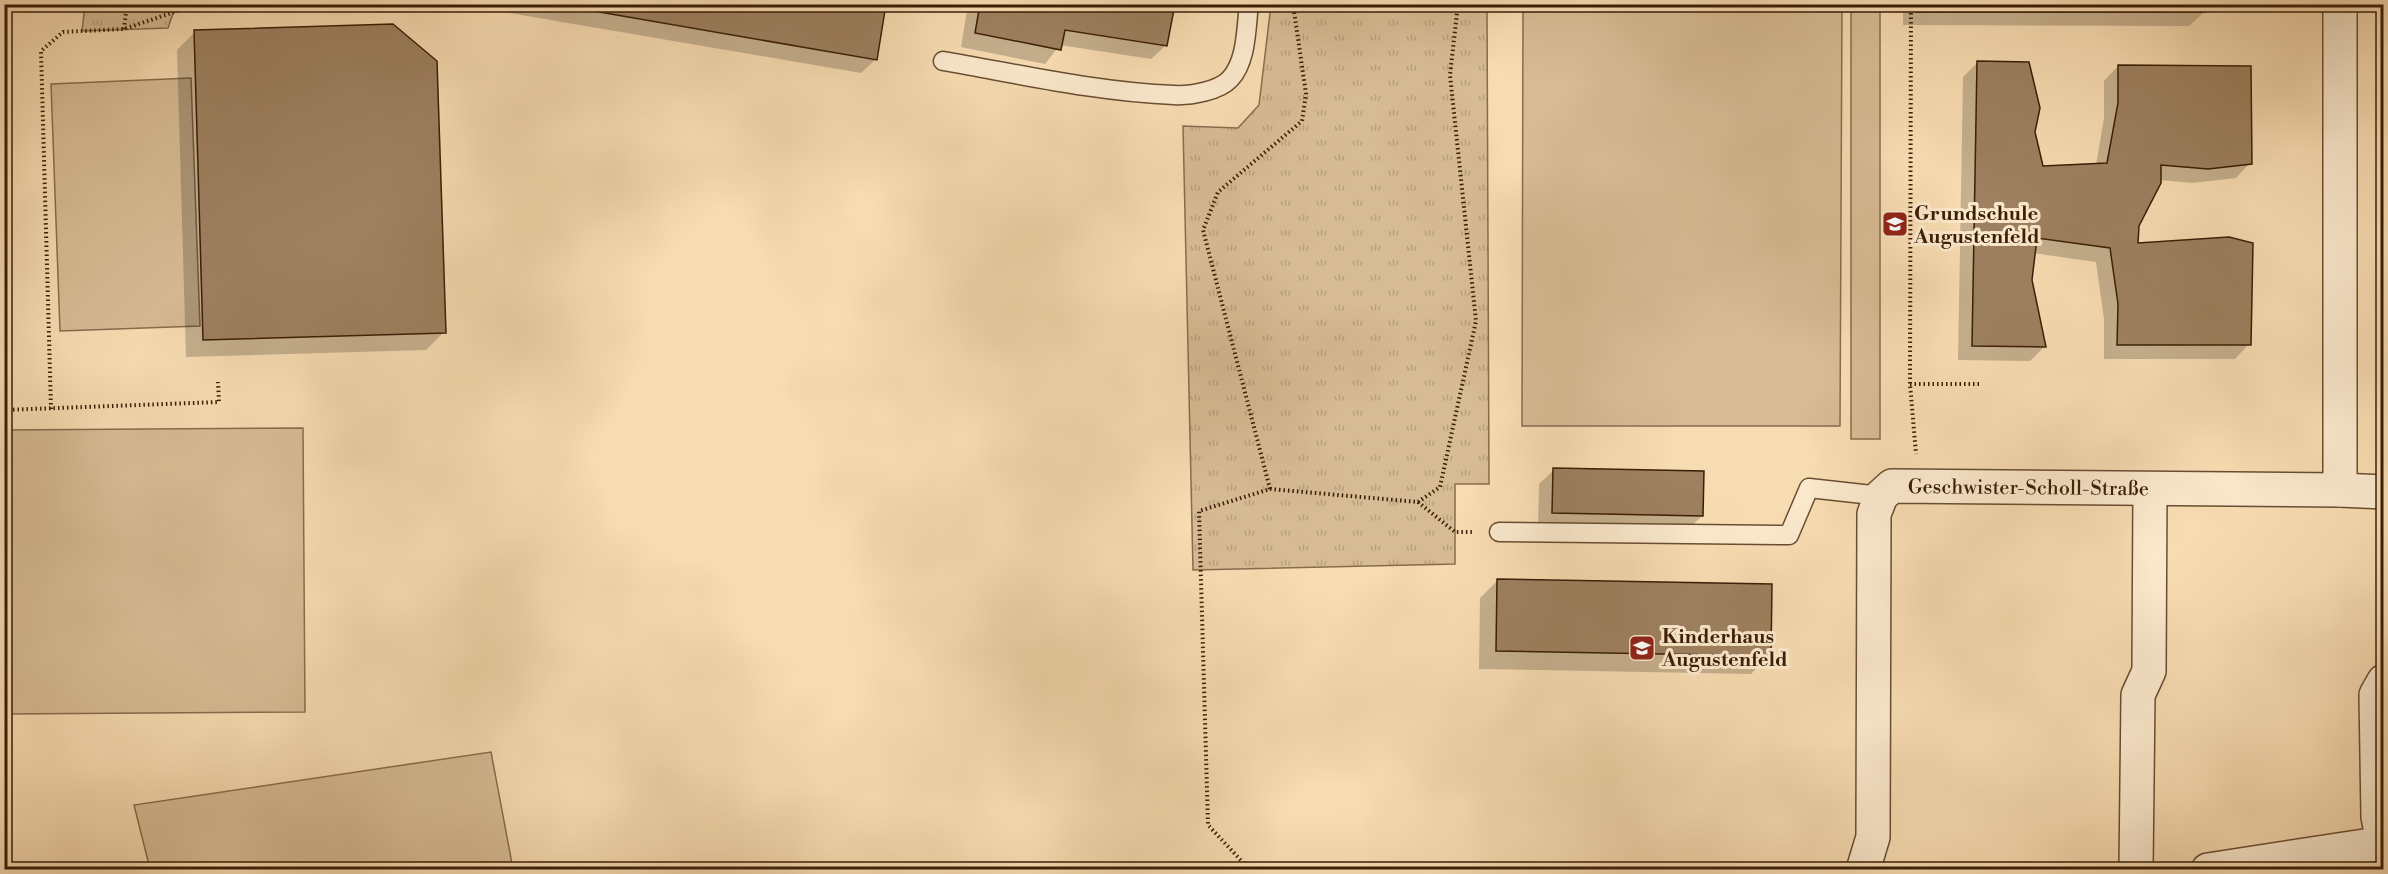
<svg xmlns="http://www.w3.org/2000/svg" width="2388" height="874" font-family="'Libre Bodoni',serif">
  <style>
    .grass { fill: #d7bb94; stroke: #896c4d; stroke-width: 1.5 }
    .park { fill: url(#park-tufts); stroke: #896c4d; stroke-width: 1.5 }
    .shadow { fill: #0003 }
    .building { fill: #9d805f; stroke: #3b1e06; stroke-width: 1.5 }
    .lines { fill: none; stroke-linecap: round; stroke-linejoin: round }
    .lane-casing { stroke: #6a4d31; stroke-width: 21 }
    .street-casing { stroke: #6a4d31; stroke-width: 36 }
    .path { stroke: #3b1e06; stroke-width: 4; stroke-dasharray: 1.5 3; stroke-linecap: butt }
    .lane { stroke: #fae8cc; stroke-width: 18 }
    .street { stroke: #fae8cc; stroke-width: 33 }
    .labels { text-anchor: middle; stroke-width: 6; stroke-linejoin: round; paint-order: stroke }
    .poi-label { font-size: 20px; font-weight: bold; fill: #3b1e06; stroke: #fae8cc; text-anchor: start }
    .street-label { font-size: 20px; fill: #3b1e06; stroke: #fae8cc }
  </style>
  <defs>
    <pattern id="park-tufts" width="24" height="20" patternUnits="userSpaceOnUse" patternTransform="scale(1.5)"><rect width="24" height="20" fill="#d7bb94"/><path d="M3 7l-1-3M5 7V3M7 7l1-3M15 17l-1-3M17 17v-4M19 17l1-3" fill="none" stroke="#b9a07e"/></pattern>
  </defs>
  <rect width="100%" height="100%" fill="#f7dbb1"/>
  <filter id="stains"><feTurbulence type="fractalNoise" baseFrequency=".00333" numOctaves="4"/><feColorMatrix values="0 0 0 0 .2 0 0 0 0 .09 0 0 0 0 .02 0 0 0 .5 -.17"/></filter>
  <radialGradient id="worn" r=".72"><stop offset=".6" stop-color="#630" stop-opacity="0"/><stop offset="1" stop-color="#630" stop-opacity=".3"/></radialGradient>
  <g class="grass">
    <polygon points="1523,5 1842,5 1840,426 1522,426"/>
    <rect x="1851" y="5" width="29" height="434"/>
    <polygon points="191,78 200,326 60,331 51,84"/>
    <polygon points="303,428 305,712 5,714 5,430"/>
    <polygon points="491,752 513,869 150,869 134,805"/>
  </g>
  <g class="park">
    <polygon points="85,5 85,4 176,5 168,28 82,31"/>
    <polygon points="1271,5 1487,5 1489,484 1455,484 1455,564 1193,570 1183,126 1238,128 1259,105"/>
  </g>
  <g class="shadow">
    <polygon points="457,4 885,4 876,59 861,73"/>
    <polygon points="968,4 1173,4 1166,45 1151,59 1060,45 1045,64 961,47"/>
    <polygon points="1903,4 2204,4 2204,12 2189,26 1903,25"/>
    <polygon points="195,32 444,332 426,350 186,357 177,50"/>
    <polygon points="1977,63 2034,132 2042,168 2096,165 2104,118 2104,81 2118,66 2250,163 2236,178 2192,183 2160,180 2138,225 2137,244 2249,344 2235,359 2104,359 2104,319 2096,262 2033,253 2031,280 2044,347 2030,361 1958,360 1963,77"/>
    <polygon points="1554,470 1702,516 1687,530 1538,527 1539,484"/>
    <polygon points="1498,580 1769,656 1751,674 1479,669 1480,598"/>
  </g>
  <g class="building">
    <polygon points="553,4 886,4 877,60"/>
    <polygon points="980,4 1175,4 1167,46 1065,30 1061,50 975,33"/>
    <rect x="1916" y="4" width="289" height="8"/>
    <polygon points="393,24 437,61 446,333 203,340 194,30"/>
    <polygon points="1977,61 2029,62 2040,108 2035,132 2043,166 2107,163 2118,103 2118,65 2251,66 2252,164 2208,169 2161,165 2161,183 2139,226 2138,243 2229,237 2253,243 2251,345 2117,345 2118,304 2110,248 2037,238 2032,280 2046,347 1972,346"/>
    <polygon points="1553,468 1704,471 1703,516 1552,513"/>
    <polygon points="1497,579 1772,584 1771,656 1496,651"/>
  </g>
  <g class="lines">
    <defs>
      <g id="lane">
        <path d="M943,61c76,13 154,31 231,34 16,1 45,-4 56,-16 17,-18 16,-51 19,-75"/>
        <polyline points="1499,532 1789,535 1809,488 1881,496"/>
      </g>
      <g id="street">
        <polyline points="2340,490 2384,492"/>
        <polyline points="2383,842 2378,817 2376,695 2384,681"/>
        <path id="s1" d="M1863,870l10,-33 1,-323 7,-18 11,-10 448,4v-486"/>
        <polyline points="2136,870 2138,695 2149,671 2150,489"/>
        <polyline points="2208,870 2384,843"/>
      </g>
    </defs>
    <use href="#lane" class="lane-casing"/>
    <use href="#street" class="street-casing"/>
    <g class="path">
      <polyline points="1911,4 1910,384 1916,454"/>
      <polyline points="124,29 127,4"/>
      <polyline points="1910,384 1979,384"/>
      <polyline points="51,409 41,51 63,32 124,29 189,7 417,4"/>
      <polyline points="4,410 219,402 218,382"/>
      <polyline points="1270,489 1203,230 1218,192 1302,121 1306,94 1293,4"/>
      <polyline points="1418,502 1455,532 1474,532"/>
      <polyline points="1250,870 1208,825 1199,511 1270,489 1418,502 1440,487 1476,321 1450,75 1458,4"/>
    </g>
    <use href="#lane" class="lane"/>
    <use href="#street" class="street"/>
  </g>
  <defs>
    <symbol id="school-square" viewBox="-11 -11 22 22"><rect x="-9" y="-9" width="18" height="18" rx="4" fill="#8f2418" stroke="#fae8cc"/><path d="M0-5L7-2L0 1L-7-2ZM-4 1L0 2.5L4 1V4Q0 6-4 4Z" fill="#fff"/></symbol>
  </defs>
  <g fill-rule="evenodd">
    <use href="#school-square" x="1880" y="209" width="30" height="30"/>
    <use href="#school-square" x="1627" y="633" width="30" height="30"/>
  </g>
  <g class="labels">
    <g class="poi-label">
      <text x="1914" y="220">Grundschule<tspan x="1914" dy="23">Augustenfeld</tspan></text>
      <text x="1662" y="643">Kinderhaus<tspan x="1662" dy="23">Augustenfeld</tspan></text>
    </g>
    <g class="street-label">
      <text dy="7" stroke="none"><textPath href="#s1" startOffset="528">Geschwister-Scholl-Straße</textPath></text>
    </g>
  </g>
  <rect width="2388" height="874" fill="none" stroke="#f7dbb1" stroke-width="24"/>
  <rect x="6" y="6" width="2376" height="862" fill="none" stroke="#3b1e06" stroke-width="3"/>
  <rect x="12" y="12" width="2364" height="850" fill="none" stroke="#3b1e06" stroke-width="1.5"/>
  <rect width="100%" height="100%" filter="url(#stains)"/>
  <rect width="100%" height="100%" fill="url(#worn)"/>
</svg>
